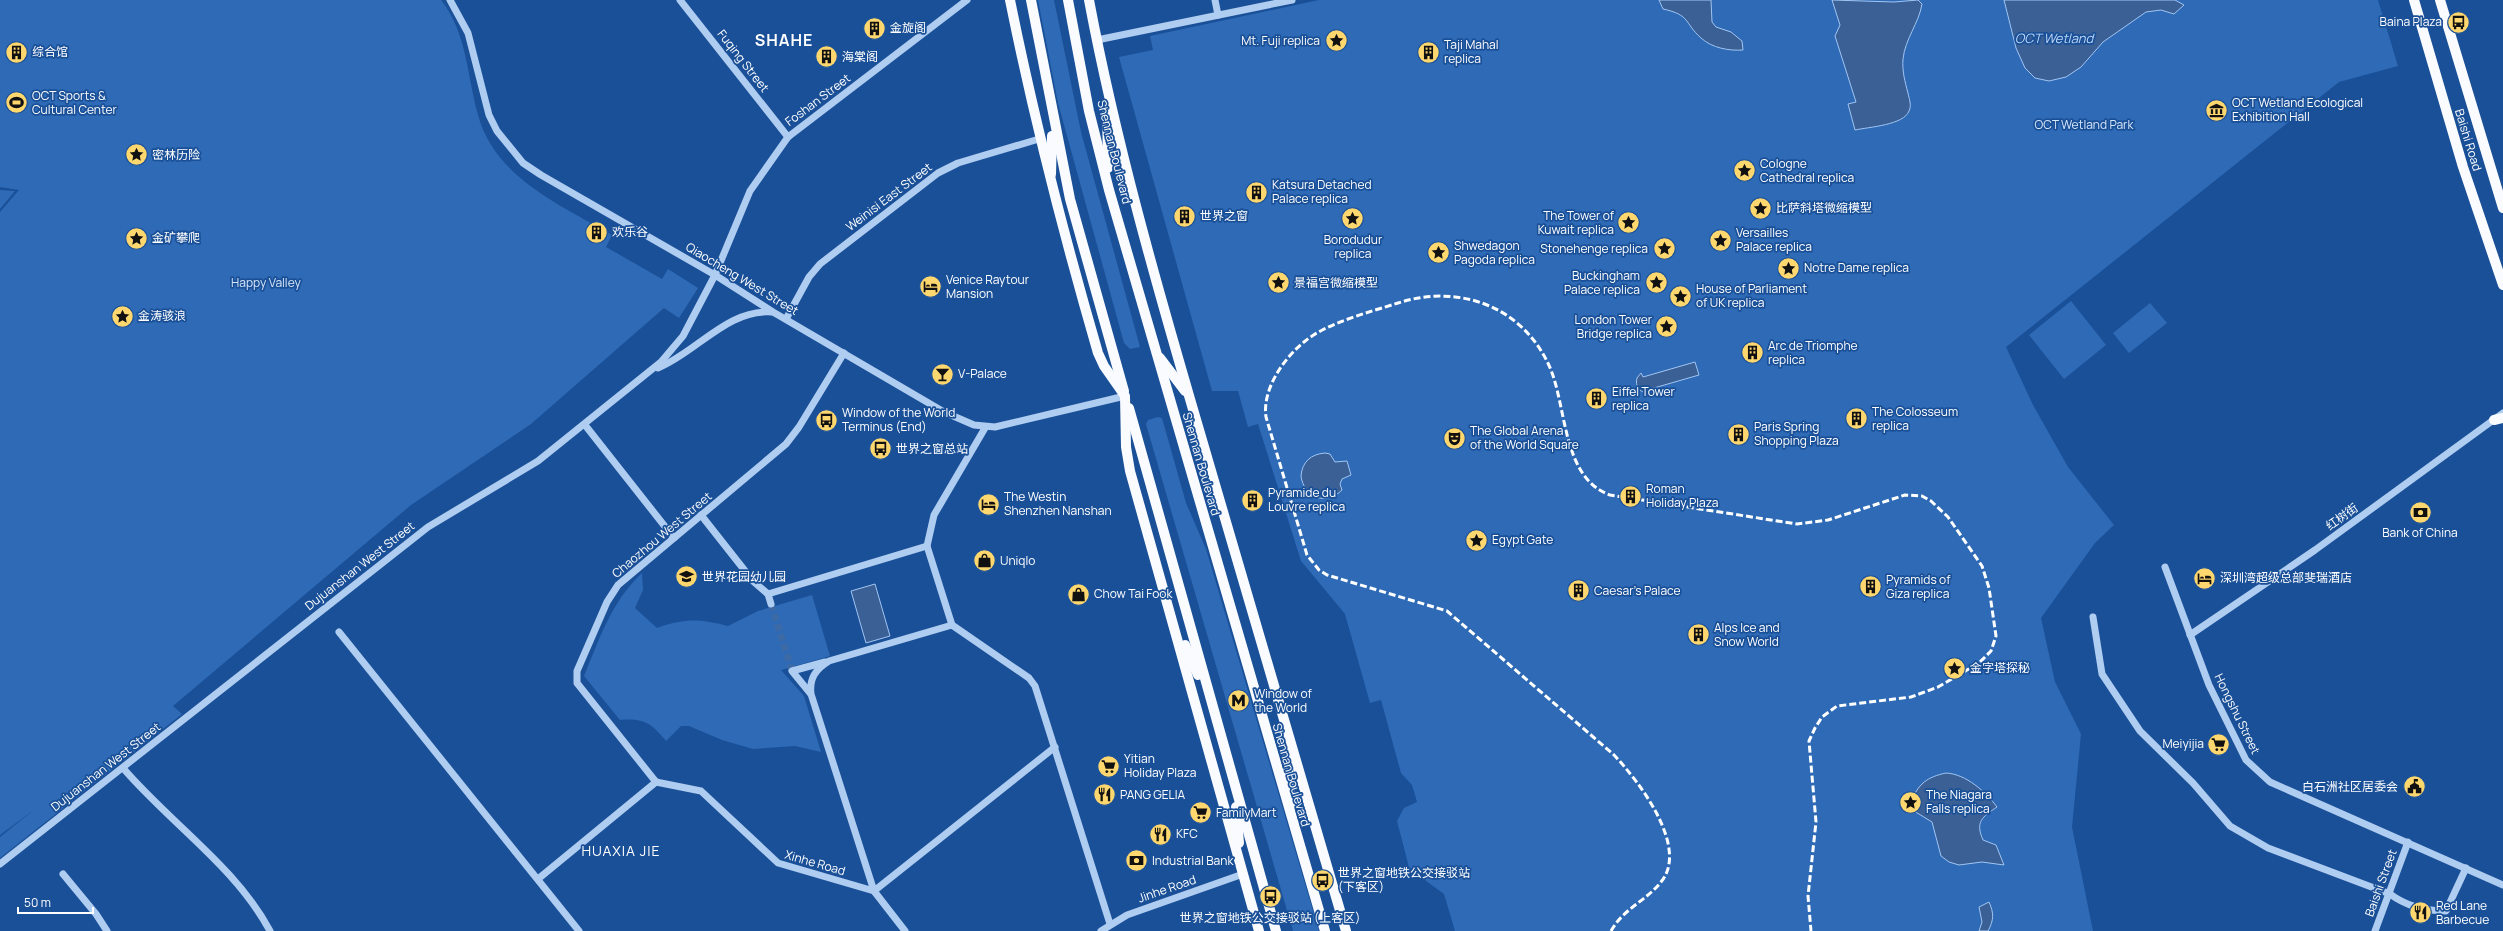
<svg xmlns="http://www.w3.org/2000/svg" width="2503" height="931" font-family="Manrope,'Noto Sans SC',sans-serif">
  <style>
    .green { fill: #2e6ab6 }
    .water { fill: #3a6095; stroke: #a2c6f3 }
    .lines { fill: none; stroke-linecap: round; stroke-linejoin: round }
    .minor-tunnel { stroke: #3c6aa7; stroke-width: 7; stroke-dasharray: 7 3.5; stroke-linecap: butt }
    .minor { stroke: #afccf1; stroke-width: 7 }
    .major { stroke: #f9fbff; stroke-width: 10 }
    .rail { stroke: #fff; stroke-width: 3; stroke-dasharray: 7 3; stroke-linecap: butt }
    .labels { text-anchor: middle; stroke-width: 3.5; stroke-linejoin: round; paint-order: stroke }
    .poi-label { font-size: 12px; fill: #fff; stroke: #1a5098; text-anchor: start }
    .street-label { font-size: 12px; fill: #fff; stroke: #1a5098 }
    .park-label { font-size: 12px; fill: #d6e7fb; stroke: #1a5098 }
    .water-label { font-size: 13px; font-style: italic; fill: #bcd6f7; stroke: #1a5098 }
    .quarter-label { font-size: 14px; letter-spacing: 1px; fill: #fff; stroke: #1a5098 }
    .district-label { font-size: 16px; font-weight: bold; letter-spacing: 1px; fill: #fff; stroke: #1a5098 }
  </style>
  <rect width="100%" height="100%" fill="#1a5098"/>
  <g class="green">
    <path d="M0,0h441c26,33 26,75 37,115 17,63 83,90 134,120l-6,12 56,32 6,-10 30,19 -19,30 -15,-10 -133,116 -120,81 -238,201 9,8 -182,144v-21l35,-28 -35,26v-623l19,-22 -19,-3z"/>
    <polygon points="1038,0 1054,0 1081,132 1140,347 1130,349 1124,343 1058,103"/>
    <polygon points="1319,0 2378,0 2398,66 2339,82 2006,347 2033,405 2068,467 2114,525 2095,543 2041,618 2055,682 2081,734 2072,827 2093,931 1455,931 1444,894 1426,881 1422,872 1411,875 1397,821 1404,808 1417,802 1412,785 1401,773 1381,700 1370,703 1345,614 1301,561 1258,424 1248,427 1238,391 1212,391 1119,57 1153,50 1150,36"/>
    <polygon points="0,190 15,191 0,209"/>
    <polygon points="2071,301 2106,345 2064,379 2029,335"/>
    <polygon points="2150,303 2167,323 2129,353 2113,333"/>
    <polygon points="1158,417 1162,418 1186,503 1206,549 1319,931 1293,931 1146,424 1148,420"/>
    <path d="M642,573l1,17 -8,18 22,20c29,-10 42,-9 71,-2l30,-15 54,-16 18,61 -49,14 23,26 17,56 -26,-6 -42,3 -31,-9 -33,-14h-8l-15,15c-15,-18 -22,-23 -46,-21l-36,-44c16,-38 27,-74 58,-103z"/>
  </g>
  <g class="water">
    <path d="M1659,0h52l1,22 4,5 15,5 11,9 1,9c-14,1 -31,-2 -42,-12 -17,-15 -10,-23 -38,-29z"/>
    <path d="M1832,0l62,2 24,-2 4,4c-3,19 -17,35 -19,55 -1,12 2,23 5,34 1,6 4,12 1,18 -5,14 -40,16 -54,19l-7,-26 8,-2 -21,-66 5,-11z"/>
    <polygon points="2004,0 2175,0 2184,5 2174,14 2161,10 2146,12 2103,42 2081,67 2066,77 2049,81 2035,78 2025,68 2016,48"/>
    <path d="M1695,362l4,13 -52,15v3c-8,-1 -12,-7 -10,-15l4,-5 2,4z"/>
    <path d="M1325,453l5,1 5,8 12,-1 4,14 -9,4 -2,5 2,6c-16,16 -38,8 -41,-14 1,-14 10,-22 24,-23z"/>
    <polygon points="875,584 890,636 866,643 851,591"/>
    <path d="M1946,773c20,1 40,19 51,34 -15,10 -22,15 -14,33l13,5 8,20 -22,-3 -23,3 -10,-3 -8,-6 -9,-34 -18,-11 -3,-9c7,-18 16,-25 35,-29z"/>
    <path d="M1989,902c5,11 5,18 -1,29h-9l3,-9 -3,-15z"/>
  </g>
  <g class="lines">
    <polyline class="minor-tunnel" points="771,604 792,671"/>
    <g class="minor">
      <polyline points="450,0 468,33 489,115 497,131 523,163 541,175 715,275 773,312 944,412 974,425 995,427 1125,396"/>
      <polyline points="680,0 788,137"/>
      <polyline points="1215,0 1218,15"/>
      <polyline points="1097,40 1292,0"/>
      <polyline points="786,319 809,277 820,264 938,173 958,163 1039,139"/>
      <path d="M658,368c39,-16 69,-59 114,-56"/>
      <polyline points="585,425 674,538"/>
      <polyline points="985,428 934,515 927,546 952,625 1029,678 1035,686 1110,924"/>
      <polyline points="701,515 753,581 768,594 927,546"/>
      <polyline points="2165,567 2209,685 2246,760 2270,782 2503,885"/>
      <polyline points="768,594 771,604"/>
      <path d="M2093,617l9,57 38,57 53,52 37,43 38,22 122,46c16,12 35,17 56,17l20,-43"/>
      <path d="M952,625l-123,36c-13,8 -20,17 -18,33l63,197 181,-144"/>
      <polyline points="339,632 579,931"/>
      <polyline points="2190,635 2315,550 2503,413"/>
      <polyline points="810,693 792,671 825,662"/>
      <path d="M123,768c47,55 113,99 147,163"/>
      <polyline points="656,782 577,683 577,671 607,602 618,585 786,444 799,427 844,353"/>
      <polyline points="656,782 701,791 778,863 874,891 905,931"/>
      <polyline points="0,864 428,527 538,461 661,362 683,336 715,275 750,191 788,137 967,0"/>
      <polyline points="63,874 96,914 107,931"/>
      <polyline points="538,879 656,782"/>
      <polyline points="1101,931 1127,915 1243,874"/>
      <polyline points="2375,931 2408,842"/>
    </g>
    <g class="major">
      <path d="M1010,0c24,119 54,236 88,353l6,13 21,30 1,51 4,24 129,460"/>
      <polyline points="1031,0 1070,199 1124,391"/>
      <polyline points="1068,0 1089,111 1109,190 1325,931"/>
      <path d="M1089,0c27,143 67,283 108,423 49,170 100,339 149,508"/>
      <polyline points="2414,0 2463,167 2503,285"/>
      <polyline points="2440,0 2503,208"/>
      <polyline points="1107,104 1108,168"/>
      <polyline points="1051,174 1052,136"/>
      <polyline points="1160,358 1185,391"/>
      <polyline points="1129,408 1276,931"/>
      <polyline points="2494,420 2503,418"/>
      <polyline points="1185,645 1198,675"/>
      <polyline points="1287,749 1291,805"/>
      <polyline points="1236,807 1239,843"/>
    </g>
    <path class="rail" d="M1611,931c13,-23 35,-30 50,-49 29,-35 -23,-102 -48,-128l-166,-143 -120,-36 -8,-5 -12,-15 -41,-138c-4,-27 17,-58 38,-75 22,-19 66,-30 94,-39 62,-20 127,4 153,67 16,41 12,108 59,125l187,29 31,-4 77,-25 17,1 9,5 17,16 34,49 7,22 7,48 -5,15 -12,12 -41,24 -27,10 -74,9 -15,11 -7,11 -6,13 7,81 -8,74 3,35"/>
  </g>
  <defs>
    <symbol id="bus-disc" viewBox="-11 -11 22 22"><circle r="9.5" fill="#ffd76f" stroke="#1a5098"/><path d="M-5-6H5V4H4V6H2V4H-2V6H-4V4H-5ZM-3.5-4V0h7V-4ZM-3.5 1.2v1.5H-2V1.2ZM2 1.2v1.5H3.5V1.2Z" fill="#111"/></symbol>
    <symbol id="building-disc" viewBox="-11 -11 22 22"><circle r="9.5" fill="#ffd76f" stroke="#1a5098"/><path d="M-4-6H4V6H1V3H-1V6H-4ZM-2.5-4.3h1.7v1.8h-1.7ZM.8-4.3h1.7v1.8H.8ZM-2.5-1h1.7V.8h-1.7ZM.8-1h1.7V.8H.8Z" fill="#111"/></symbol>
    <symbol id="sight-disc" viewBox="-11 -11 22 22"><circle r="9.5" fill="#ffd76f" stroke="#1a5098"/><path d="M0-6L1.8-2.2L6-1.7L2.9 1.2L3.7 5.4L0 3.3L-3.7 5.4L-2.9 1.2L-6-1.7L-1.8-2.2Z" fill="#111"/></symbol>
    <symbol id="stadium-disc" viewBox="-11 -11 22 22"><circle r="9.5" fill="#ffd76f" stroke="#1a5098"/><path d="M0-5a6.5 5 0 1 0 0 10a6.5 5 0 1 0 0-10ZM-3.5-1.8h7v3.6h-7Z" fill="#111"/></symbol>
    <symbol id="museum-disc" viewBox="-11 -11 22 22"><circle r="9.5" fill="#ffd76f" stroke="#1a5098"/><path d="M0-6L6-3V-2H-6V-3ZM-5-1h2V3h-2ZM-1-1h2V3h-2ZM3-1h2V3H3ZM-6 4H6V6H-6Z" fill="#111"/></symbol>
    <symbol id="hotel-disc" viewBox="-11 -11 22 22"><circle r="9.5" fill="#ffd76f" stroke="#1a5098"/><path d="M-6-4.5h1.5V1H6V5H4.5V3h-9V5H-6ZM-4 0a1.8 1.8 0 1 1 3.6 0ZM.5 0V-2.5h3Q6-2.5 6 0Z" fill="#111"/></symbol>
    <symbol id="bar-disc" viewBox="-11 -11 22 22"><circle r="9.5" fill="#ffd76f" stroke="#1a5098"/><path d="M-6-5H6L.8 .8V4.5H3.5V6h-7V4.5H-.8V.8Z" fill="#111"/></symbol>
    <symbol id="theatre-disc" viewBox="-11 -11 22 22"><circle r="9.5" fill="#ffd76f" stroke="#1a5098"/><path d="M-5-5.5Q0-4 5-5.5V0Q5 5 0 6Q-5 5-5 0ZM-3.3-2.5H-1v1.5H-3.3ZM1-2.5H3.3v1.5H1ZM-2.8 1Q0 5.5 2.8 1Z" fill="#111"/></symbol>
    <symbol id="bank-disc" viewBox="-11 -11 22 22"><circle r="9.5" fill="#ffd76f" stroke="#1a5098"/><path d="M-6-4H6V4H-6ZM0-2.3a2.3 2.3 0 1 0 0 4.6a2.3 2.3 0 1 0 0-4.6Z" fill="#111"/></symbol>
    <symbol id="shop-disc" viewBox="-11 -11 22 22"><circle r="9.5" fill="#ffd76f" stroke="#1a5098"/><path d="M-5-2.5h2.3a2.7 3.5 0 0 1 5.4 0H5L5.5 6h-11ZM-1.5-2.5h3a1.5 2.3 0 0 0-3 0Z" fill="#111"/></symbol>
    <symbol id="school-disc" viewBox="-11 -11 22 22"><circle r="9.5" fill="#ffd76f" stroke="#1a5098"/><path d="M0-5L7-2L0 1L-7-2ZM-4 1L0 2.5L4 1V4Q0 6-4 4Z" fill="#111"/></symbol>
    <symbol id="metro-disc" viewBox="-11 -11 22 22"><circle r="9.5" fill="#ffd76f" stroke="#1a5098"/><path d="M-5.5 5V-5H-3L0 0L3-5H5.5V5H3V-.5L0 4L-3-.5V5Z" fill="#111"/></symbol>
    <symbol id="supermarket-disc" viewBox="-11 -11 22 22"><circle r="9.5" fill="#ffd76f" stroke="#1a5098"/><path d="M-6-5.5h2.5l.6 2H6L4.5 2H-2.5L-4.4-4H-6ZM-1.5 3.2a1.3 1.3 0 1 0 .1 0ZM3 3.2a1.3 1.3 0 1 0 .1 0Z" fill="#111"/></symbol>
    <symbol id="civic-disc" viewBox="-11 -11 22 22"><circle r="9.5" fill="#ffd76f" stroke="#1a5098"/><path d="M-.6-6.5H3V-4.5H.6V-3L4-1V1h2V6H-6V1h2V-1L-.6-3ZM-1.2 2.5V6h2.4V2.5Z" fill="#111"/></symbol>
    <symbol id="restaurant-disc" viewBox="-11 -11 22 22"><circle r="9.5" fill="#ffd76f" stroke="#1a5098"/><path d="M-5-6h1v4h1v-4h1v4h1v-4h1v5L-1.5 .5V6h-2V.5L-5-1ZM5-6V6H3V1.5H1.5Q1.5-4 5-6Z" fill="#111"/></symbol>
  </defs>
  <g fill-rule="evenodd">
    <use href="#bus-disc" x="2446" y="10" width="25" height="25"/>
    <use href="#building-disc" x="862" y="16" width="25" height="25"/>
    <use href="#sight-disc" x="1324" y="28" width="25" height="25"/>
    <use href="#building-disc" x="4" y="40" width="25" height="25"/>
    <use href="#building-disc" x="1416" y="40" width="25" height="25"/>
    <use href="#building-disc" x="814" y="44" width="25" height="25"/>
    <use href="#stadium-disc" x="4" y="90" width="25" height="25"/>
    <use href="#museum-disc" x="2204" y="98" width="25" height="25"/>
    <use href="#sight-disc" x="124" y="142" width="25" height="25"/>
    <use href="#sight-disc" x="1732" y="158" width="25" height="25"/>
    <use href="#building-disc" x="1244" y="180" width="25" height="25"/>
    <use href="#sight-disc" x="1748" y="196" width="25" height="25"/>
    <use href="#building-disc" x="1172" y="204" width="25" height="25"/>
    <use href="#sight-disc" x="1340" y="206" width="25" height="25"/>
    <use href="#sight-disc" x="1616" y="210" width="25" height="25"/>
    <use href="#building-disc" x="584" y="220" width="25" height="25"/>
    <use href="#sight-disc" x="124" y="226" width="25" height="25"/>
    <use href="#sight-disc" x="1708" y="228" width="25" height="25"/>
    <use href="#sight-disc" x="1652" y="236" width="25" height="25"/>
    <use href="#sight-disc" x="1426" y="240" width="25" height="25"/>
    <use href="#sight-disc" x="1776" y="256" width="25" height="25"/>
    <use href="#sight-disc" x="1266" y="270" width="25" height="25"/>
    <use href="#sight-disc" x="1644" y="270" width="25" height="25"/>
    <use href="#hotel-disc" x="918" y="274" width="25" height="25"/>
    <use href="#sight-disc" x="1668" y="284" width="25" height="25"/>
    <use href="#sight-disc" x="110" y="304" width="25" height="25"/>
    <use href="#sight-disc" x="1654" y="314" width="25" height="25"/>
    <use href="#building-disc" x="1740" y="340" width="25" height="25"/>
    <use href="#bar-disc" x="930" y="362" width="25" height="25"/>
    <use href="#building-disc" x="1584" y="386" width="25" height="25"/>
    <use href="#building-disc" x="1844" y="406" width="25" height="25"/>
    <use href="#bus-disc" x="814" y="408" width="25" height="25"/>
    <use href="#building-disc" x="1726" y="422" width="25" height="25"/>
    <use href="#theatre-disc" x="1442" y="426" width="25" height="25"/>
    <use href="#bus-disc" x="868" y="436" width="25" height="25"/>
    <use href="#building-disc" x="1618" y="484" width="25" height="25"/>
    <use href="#building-disc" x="1240" y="488" width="25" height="25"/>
    <use href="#hotel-disc" x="976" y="492" width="25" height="25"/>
    <use href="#bank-disc" x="2408" y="500" width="25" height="25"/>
    <use href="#sight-disc" x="1464" y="528" width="25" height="25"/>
    <use href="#shop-disc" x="972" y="548" width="25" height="25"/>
    <use href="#school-disc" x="674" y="564" width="25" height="25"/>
    <use href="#hotel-disc" x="2192" y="566" width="25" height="25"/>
    <use href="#building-disc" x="1858" y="574" width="25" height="25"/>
    <use href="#building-disc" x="1566" y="578" width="25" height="25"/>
    <use href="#shop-disc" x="1066" y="582" width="25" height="25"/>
    <use href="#building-disc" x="1686" y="622" width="25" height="25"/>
    <use href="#sight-disc" x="1942" y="656" width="25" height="25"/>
    <use href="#metro-disc" x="1226" y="688" width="25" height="25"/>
    <use href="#supermarket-disc" x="2206" y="732" width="25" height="25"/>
    <use href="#supermarket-disc" x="1096" y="754" width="25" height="25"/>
    <use href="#civic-disc" x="2402" y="774" width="25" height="25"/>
    <use href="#restaurant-disc" x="1092" y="782" width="25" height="25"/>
    <use href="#sight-disc" x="1898" y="790" width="25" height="25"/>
    <use href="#supermarket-disc" x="1188" y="800" width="25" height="25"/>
    <use href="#restaurant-disc" x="1148" y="822" width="25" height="25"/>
    <use href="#bank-disc" x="1124" y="848" width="25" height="25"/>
    <use href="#bus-disc" x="1310" y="868" width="25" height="25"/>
    <use href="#bus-disc" x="1258" y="884" width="25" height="25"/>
    <use href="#restaurant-disc" x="2408" y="900" width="25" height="25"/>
  </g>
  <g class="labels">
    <g class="poi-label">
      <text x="2442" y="26" text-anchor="end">Baina Plaza</text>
      <text x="890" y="32">金旋阁</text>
      <text x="1320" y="45" text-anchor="end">Mt. Fuji replica</text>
      <text x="1444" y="49">Taji Mahal<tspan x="1444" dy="14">replica</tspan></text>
      <text x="32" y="56">综合馆</text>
      <text x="842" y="61">海棠阁</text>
      <text x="32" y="100">OCT Sports &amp;<tspan x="32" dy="14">Cultural Center</tspan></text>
      <text x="2232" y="107">OCT Wetland Ecological<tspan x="2232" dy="14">Exhibition Hall</tspan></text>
      <text x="152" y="159">密林历险</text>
      <text x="1760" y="168">Cologne<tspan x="1760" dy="14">Cathedral replica</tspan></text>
      <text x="1272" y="189">Katsura Detached<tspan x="1272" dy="14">Palace replica</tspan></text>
      <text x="1776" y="212">比萨斜塔微缩模型</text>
      <text x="1200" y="220">世界之窗</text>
      <text x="1614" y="220" text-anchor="end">The Tower of<tspan x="1614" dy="14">Kuwait replica</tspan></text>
      <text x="612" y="236">欢乐谷</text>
      <text x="1736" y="237">Versailles<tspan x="1736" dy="14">Palace replica</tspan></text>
      <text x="152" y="242">金矿攀爬</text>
      <text x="1353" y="244" text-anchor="middle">Borodudur<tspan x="1353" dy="14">replica</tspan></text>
      <text x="1454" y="250">Shwedagon<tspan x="1454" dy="14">Pagoda replica</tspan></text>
      <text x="1648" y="253" text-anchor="end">Stonehenge replica</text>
      <text x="1804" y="272">Notre Dame replica</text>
      <text x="1640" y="280" text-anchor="end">Buckingham<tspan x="1640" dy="14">Palace replica</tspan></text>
      <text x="946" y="284">Venice Raytour<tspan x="946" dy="14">Mansion</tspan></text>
      <text x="1294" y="287">景福宫微缩模型</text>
      <text x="1696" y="293">House of Parliament<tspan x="1696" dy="14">of UK replica</tspan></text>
      <text x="138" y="320">金涛骇浪</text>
      <text x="1652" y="324" text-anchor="end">London Tower<tspan x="1652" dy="14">Bridge replica</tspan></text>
      <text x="1768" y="350">Arc de Triomphe<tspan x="1768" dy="14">replica</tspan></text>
      <text x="958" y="378">V-Palace</text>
      <text x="1612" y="396">Eiffel Tower<tspan x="1612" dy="14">replica</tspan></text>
      <text x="1872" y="416">The Colosseum<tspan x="1872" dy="14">replica</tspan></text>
      <text x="842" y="417">Window of the World<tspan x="842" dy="14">Terminus (End)</tspan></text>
      <text x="1754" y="431">Paris Spring<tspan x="1754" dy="14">Shopping Plaza</tspan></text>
      <text x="1470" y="435">The Global Arena<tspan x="1470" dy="14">of the World Square</tspan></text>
      <text x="896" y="453">世界之窗总站</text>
      <text x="1646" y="493">Roman<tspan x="1646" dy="14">Holiday Plaza</tspan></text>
      <text x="1268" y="497">Pyramide du<tspan x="1268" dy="14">Louvre replica</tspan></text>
      <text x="1004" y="501">The Westin<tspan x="1004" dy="14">Shenzhen Nanshan</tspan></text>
      <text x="2420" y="537" text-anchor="middle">Bank of China</text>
      <text x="1492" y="544">Egypt Gate</text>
      <text x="1000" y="565">Uniqlo</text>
      <text x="702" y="581">世界花园幼儿园</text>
      <text x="2220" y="582">深圳湾超级总部斐瑞酒店</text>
      <text x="1886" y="584">Pyramids of<tspan x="1886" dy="14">Giza replica</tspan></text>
      <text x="1594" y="595">Caesar's Palace</text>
      <text x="1094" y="598">Chow Tai Fook</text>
      <text x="1714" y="632">Alps Ice and<tspan x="1714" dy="14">Snow World</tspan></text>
      <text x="1970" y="672">金字塔探秘</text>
      <text x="1254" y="698">Window of<tspan x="1254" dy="14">the World</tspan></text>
      <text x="2204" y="748" text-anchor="end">Meiyijia</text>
      <text x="1124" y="763">Yitian<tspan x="1124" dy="14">Holiday Plaza</tspan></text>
      <text x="2398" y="791" text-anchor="end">白石洲社区居委会</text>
      <text x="1120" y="799">PANG GELIA</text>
      <text x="1926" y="799">The Niagara<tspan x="1926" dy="14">Falls replica</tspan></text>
      <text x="1216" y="817">FamilyMart</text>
      <text x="1176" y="838">KFC</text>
      <text x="1152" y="865">Industrial Bank</text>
      <text x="1338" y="877">世界之窗地铁公交接驳站<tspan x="1338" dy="14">(下客区)</tspan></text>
      <text x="2436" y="910">Red Lane<tspan x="2436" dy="14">Barbecue</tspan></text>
      <text x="1270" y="922" text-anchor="middle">世界之窗地铁公交接驳站 (上客区)</text>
    </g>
    <g class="street-label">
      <text transform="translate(743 61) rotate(52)" y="4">Fuqing Street</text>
      <text transform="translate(818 100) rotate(-37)" y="4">Foshan Street</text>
      <text transform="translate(2468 140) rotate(73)" y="4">Baishi Road</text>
      <text transform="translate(1114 152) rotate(76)" y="4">Shennan Boulevard</text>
      <text transform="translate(889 197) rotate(-37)" y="4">Weinisi East Street</text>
      <text transform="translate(742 279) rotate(31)" y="4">Qiaocheng West Street</text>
      <text transform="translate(1201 464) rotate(74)" y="4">Shennan Boulevard</text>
      <text transform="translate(2342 517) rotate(-36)" y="4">红树街</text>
      <text transform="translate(662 535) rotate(-40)" y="4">Chaozhou West Street</text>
      <text transform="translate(360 566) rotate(-38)" y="4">Dujuanshan West Street</text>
      <text transform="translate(2237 714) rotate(64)" y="4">Hongshu Street</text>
      <text transform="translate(106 767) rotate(-38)" y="4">Dujuanshan West Street</text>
      <text transform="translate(1291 775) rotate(74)" y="4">Shennan Boulevard</text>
      <text transform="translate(815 863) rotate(16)" y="4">Xinhe Road</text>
      <text transform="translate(2381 883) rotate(-70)" y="4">Baishi Street</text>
      <text transform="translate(1167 889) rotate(-19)" y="4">Jinhe Road</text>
    </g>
    <g class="park-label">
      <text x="2084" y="129">OCT Wetland Park</text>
      <text x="266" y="287">Happy Valley</text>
    </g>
    <g class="water-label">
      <text x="2054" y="43">OCT Wetland</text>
    </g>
    <g class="quarter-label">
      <text x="621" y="856">HUAXIA JIE</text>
    </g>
    <g class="district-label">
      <text x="784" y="46">SHAHE</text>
    </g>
  </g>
  <path d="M18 907v6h75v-6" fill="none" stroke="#ffffff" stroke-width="2"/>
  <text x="24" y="907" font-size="12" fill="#ffffff" stroke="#1a5098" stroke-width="3" paint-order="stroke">50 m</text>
</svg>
